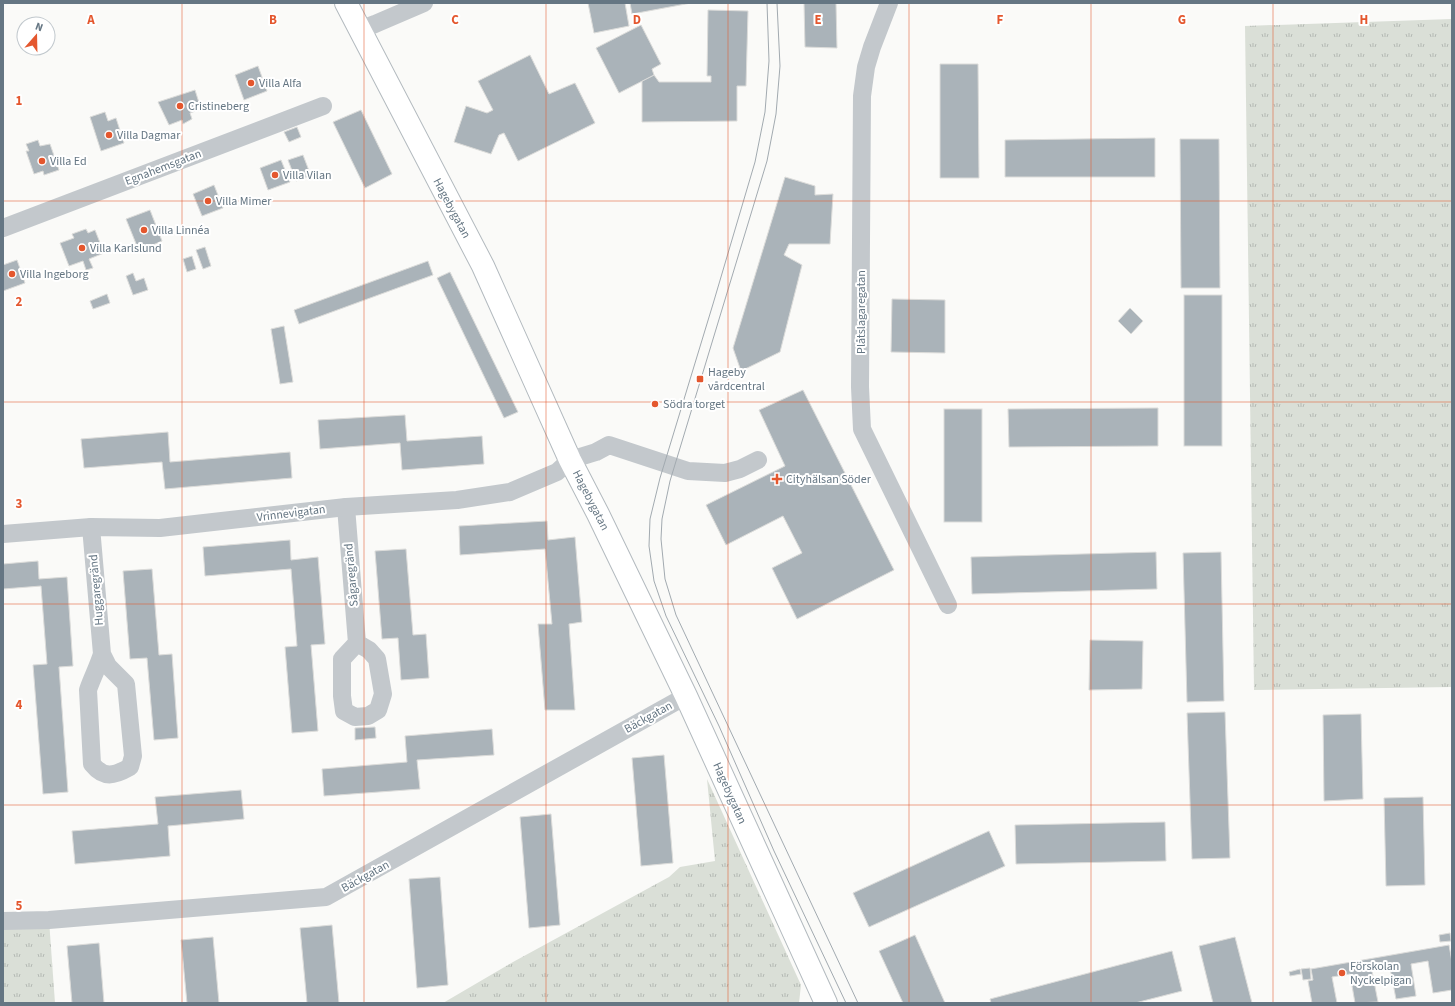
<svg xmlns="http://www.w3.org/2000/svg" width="1455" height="1006" font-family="'Source Sans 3',sans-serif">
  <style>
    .park { fill: url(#park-tufts) }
    .building { fill: #aab3b9; stroke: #dcdcda }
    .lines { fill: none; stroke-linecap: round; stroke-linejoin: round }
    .secondary-casing { stroke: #b3babf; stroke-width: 24 }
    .street { stroke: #c3c8cc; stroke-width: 18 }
    .secondary { stroke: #fff; stroke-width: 22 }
    .tram { stroke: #a2aab0; stroke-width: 1 }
    .grid { fill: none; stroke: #e4572e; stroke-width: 1; stroke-opacity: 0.55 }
    .poi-dot { fill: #e4572e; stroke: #fff; stroke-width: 1.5 }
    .labels { text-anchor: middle; stroke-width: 4; stroke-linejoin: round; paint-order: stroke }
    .poi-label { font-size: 12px; fill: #657683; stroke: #fff; text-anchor: start }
    .street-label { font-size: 12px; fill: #657683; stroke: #fff }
    .grid-label { font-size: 13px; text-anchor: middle; font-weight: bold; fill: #e4572e; stroke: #fff; stroke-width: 4; stroke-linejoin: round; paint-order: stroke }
  </style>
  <defs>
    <pattern id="park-tufts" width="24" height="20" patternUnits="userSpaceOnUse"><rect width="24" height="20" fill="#dadfd7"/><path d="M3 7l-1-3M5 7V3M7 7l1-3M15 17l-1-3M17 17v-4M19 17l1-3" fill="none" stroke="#b4b9b4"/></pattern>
  </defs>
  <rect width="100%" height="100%" fill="#fafaf8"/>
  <g class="park">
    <polygon points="1452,19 1452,687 1254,690 1245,26"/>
    <polygon points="707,779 801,985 799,1003 443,1003 513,962 669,877 680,867 715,861"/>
    <polygon points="49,920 55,1003 3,1003 3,923"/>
  </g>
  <g class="building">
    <polygon points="588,3 625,3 629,26 594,33"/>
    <polygon points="630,3 691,3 632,14"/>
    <polygon points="804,3 836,3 837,48 805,47"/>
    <polygon points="708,10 748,11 746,86 737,86 737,121 642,122 642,81 654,75 659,82 711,82 711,76 707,76"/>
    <polygon points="641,25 661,64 652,69 654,75 619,93 596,48"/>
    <polygon points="530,55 549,94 575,83 595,123 518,161 504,133 499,135 491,154 454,142 466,106 487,113 493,110 478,81"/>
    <polygon points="940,64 978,64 979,178 940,178"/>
    <polygon points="258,66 267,91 244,100 235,75"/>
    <polygon points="195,90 201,109 190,113 192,119 183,124 182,120 169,125 158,102"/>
    <polygon points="361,110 392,174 365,188 333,122"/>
    <polygon points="105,112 108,121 116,118 124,143 101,151 90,117"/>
    <polygon points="297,127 301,137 289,142 284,132"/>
    <polygon points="1155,138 1155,177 1005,177 1005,140"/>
    <polygon points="1180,139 1219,139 1220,288 1181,288"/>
    <polygon points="38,140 40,146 50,144 59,170 44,175 43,171 34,174 26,151 29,151 26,144"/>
    <polygon points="303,155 311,176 296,181 288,160"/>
    <polygon points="281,160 290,182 268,190 260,168"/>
    <polygon points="785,177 815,186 815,195 833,194 830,244 789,244 784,255 802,265 780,352 741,371 733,348"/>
    <polygon points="214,185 223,208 202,216 193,194"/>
    <polygon points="150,210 162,241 139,251 126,219"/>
    <polygon points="86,229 88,233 95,230 104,253 89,259 93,268 86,270 83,261 69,266 60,243 74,238 72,234"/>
    <polygon points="205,247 211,266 203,269 196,250"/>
    <polygon points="192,256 196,269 187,272 183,259"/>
    <polygon points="17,260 25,283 3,291 3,265"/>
    <polygon points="428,261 433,275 299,324 294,310"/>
    <polygon points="450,272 518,412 504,418 437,278"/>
    <polygon points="133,273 136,281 144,278 148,290 133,295 126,276"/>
    <polygon points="107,294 110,303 93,309 90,301"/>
    <rect x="1184" y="295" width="38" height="151"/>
    <polygon points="892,299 945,300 945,353 891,352"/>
    <polygon points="1130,308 1143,321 1131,334 1118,321"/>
    <polygon points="284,326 293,382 280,384 271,329"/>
    <polygon points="803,390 894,570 797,619 772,568 802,553 783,516 726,545 706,505 785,466 759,410"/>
    <polygon points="1158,408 1158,446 1009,447 1008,409"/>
    <rect x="944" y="409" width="38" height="113"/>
    <polygon points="405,415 407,441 482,436 484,464 402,470 400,443 320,449 318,420"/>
    <polygon points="168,432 170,462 290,452 292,478 165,489 162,462 84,468 81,439"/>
    <polygon points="547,521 548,540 575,537 582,622 569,624 575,710 545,710 538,624 552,624 545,549 460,555 459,526"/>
    <polygon points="290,540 291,560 318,557 325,644 311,645 318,731 292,733 285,647 297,646 291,569 205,576 203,547"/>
    <polygon points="406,549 413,635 426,634 429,678 401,680 398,638 382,639 375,551"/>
    <polygon points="1156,552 1157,589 972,594 971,557"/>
    <polygon points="1221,552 1224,701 1187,702 1183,553"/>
    <polygon points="38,561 39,579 67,577 73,666 59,667 68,792 43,794 33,665 47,664 41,586 3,589 3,564"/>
    <polygon points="152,569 159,655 172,654 178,738 154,740 147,658 130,659 123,571"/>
    <polygon points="1090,640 1143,641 1142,689 1089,690"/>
    <polygon points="1225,712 1230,858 1192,859 1187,713"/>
    <polygon points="1361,714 1363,799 1324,801 1323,715"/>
    <polygon points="375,727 376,738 355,740 355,728"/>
    <polygon points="492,729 494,755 417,760 420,789 324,796 322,769 407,762 405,736"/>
    <polygon points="664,755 673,863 641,866 632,758"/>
    <polygon points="241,790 244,819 168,826 170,856 75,864 72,831 158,824 155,797"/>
    <polygon points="1423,797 1425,885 1386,886 1384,798"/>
    <polygon points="551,814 560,925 529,928 520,817"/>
    <polygon points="1165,822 1166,861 1016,864 1015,825"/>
    <polygon points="989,831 1005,866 869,927 853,893"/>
    <polygon points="440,877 448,985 417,988 409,879"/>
    <polygon points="332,925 339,1003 307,1003 300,928"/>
    <polygon points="1450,933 1451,941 1440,942 1439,935"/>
    <polygon points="915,935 945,1003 903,1003 879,951"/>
    <polygon points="213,937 219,1003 187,1003 181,940"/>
    <polygon points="1235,937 1252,1003 1213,1003 1199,946"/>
    <polygon points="99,943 104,1003 72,1003 67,946"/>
    <polygon points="1449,945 1452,962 1452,990 1433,993 1428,961 1411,964 1416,996 1396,999 1390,968 1372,971 1378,1002 1355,1003 1350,974 1332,977 1337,1003 1312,1003 1308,981 1313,980 1311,969"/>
    <polygon points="1172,951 1182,991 1135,1003 991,1003 990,999"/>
    <polygon points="1310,968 1311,979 1303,980 1301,969"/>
    <polygon points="1300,969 1301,974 1290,976 1289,972"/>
  </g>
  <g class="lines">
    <defs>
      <polyline id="secondary" points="346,3 483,266 570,460 598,514 686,696 826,1003"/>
    </defs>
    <use href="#secondary" class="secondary-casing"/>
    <g class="street">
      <polyline points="889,3 872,47 866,67 862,96 860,387 862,429 948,605"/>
      <polyline points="359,30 375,24 424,3"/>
      <polyline points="3,228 323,106"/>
      <polyline points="346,507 357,643 369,650 377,659 383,694 378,710 368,716 355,717 344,711 342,696 342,659 357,643"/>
      <path d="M91,527l11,127 6,12 18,18 7,72 -3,11c-16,9 -26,12 -38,-3l-4,-74c4,-12 10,-23 14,-36"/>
      <polyline points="3,534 91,527 160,528 346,507 457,500 510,492 557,472 570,460 596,452 609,445 688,471 725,473 740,469 758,460"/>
      <polyline points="3,921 49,920 326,897 686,696"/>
    </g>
    <use href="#secondary" class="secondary"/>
    <g class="tram">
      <polyline points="767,3 769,61 765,112 755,162 713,304 660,478 650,519 649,546 654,581 666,616 719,726 774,851 846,1003"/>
      <polyline points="777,3 780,66 776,114 767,161 670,481 662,519 661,539 665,579 676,615 858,1003"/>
    </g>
  </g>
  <path class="grid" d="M182,3v1000M364,3v1000M546,3v1000M728,3v1000M909,3v1000M1091,3v1000M1273,3v1000M3,201h1449M3,402h1449M3,604h1449M3,805h1449"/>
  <g class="poi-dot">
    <circle cx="251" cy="83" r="4"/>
    <circle cx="180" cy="106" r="4"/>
    <circle cx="109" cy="135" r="4"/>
    <circle cx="42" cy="161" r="4"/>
    <circle cx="275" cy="175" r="4"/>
    <circle cx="208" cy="201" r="4"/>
    <circle cx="144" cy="230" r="4"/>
    <circle cx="82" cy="248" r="4"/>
    <circle cx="12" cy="274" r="4"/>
    <rect x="696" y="375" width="8" height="8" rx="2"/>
    <circle cx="655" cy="404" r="4"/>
    <path d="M775 473h4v4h4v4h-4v4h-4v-4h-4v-4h4z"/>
    <circle cx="1342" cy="973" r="4"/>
  </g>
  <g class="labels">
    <g class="poi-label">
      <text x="259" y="87">Villa Alfa</text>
      <text x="188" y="110">Cristineberg</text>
      <text x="117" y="139">Villa Dagmar</text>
      <text x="50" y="165">Villa Ed</text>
      <text x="283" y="179">Villa Vilan</text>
      <text x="216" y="205">Villa Mimer</text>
      <text x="152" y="234">Villa Linnéa</text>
      <text x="90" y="252">Villa Karlslund</text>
      <text x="20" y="278">Villa Ingeborg</text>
      <text x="708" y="376">Hageby<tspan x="708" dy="14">vårdcentral</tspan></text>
      <text x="663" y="408">Södra torget</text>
      <text x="786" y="483">Cityhälsan Söder</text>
      <text x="1350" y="970">Förskolan<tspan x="1350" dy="14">Nyckelpigan</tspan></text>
    </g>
    <g class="street-label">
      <text transform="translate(163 167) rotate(-21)" y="4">Egnahemsgatan</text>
      <text transform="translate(452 208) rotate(62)" y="4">Hagebygatan</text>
      <text transform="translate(861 312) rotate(-90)" y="4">Plåtslagaregatan</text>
      <text transform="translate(591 500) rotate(63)" y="4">Hagebygatan</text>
      <text transform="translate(291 513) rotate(-7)" y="4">Vrinnevigatan</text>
      <text transform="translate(351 575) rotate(-95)" y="4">Sågaregränd</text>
      <text transform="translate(96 590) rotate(-95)" y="4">Huggaregränd</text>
      <text transform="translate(648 717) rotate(-29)" y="4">Bäckgatan</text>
      <text transform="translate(730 793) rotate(66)" y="4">Hagebygatan</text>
      <text transform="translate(365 876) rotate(-29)" y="4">Bäckgatan</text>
    </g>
  </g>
  <g class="grid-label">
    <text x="91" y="24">A</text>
    <text x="273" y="24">B</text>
    <text x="455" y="24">C</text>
    <text x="637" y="24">D</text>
    <text x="818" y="24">E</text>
    <text x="1000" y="24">F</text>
    <text x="1182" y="24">G</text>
    <text x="1364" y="24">H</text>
    <text x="19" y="105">1</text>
    <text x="19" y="306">2</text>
    <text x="19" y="508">3</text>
    <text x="19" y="709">4</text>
    <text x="19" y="910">5</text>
  </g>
  <rect width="1455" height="1006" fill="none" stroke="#657683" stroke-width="8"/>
  <g transform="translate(36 36) rotate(20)"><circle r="19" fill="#ffffff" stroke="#c1c8cd"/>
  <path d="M0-3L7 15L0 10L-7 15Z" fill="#e4572e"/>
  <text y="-6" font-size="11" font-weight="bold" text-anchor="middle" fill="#657683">N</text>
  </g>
</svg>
